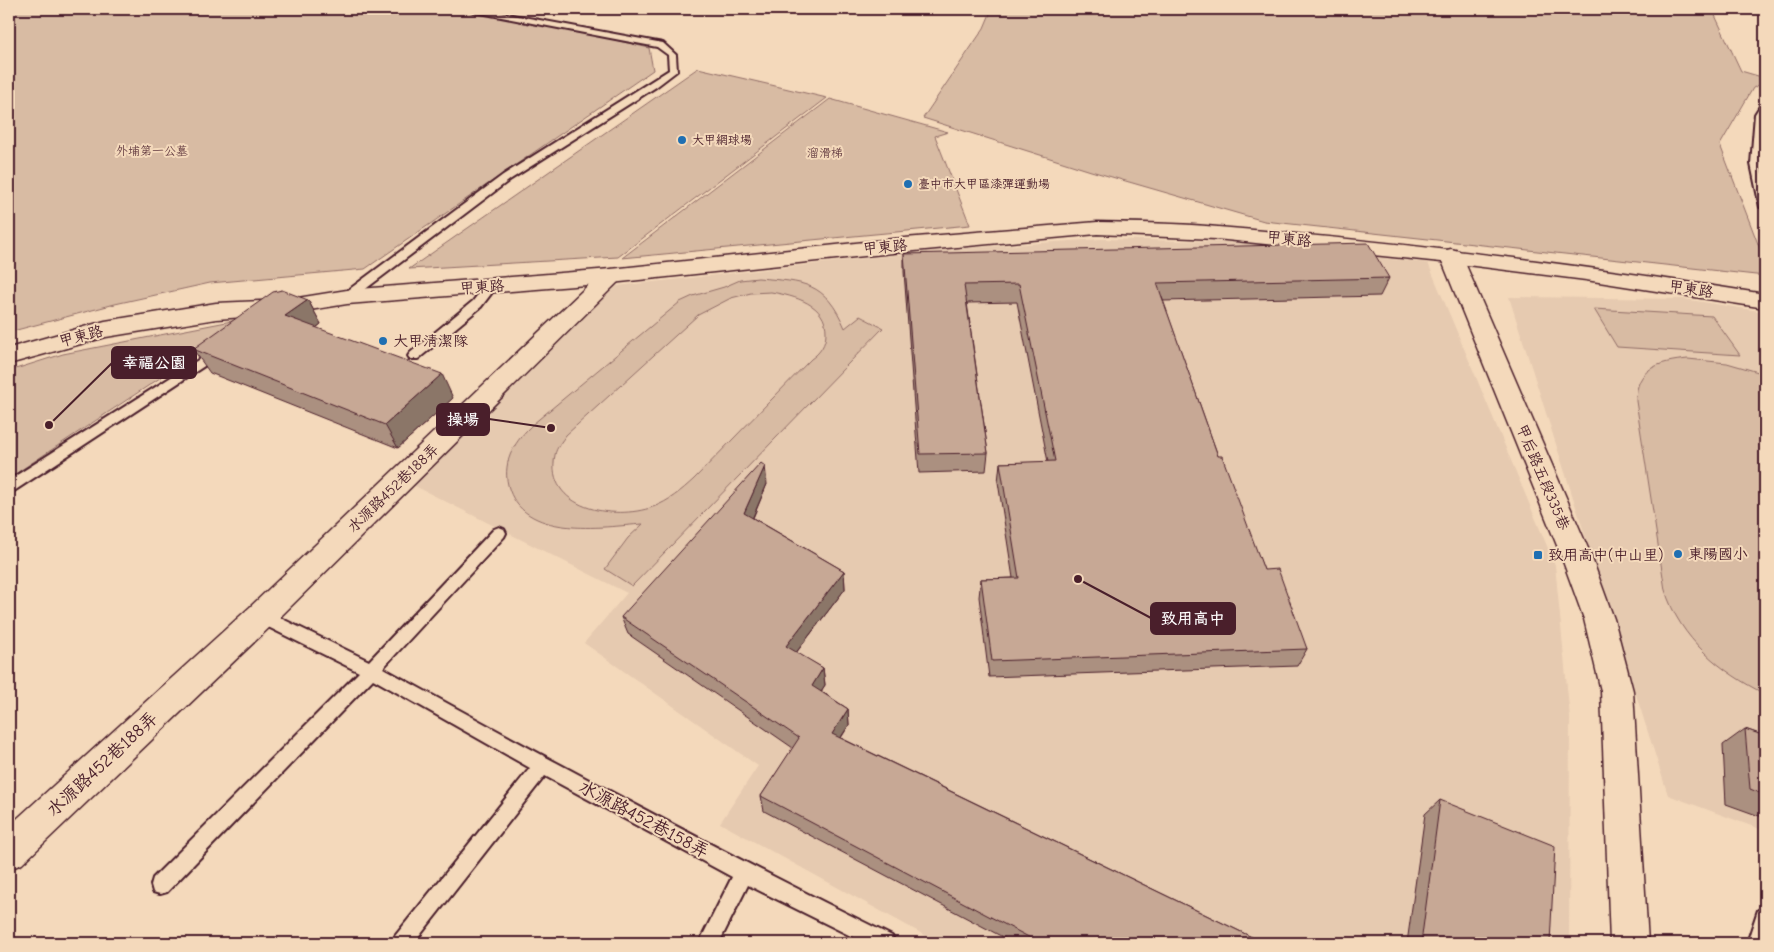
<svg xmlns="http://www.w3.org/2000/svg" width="1774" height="952" font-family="'Comic Neue','LXGW WenKai TC',sans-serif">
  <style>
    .built { fill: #e6cab0 }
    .green { fill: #d8bba3; stroke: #916d67; fill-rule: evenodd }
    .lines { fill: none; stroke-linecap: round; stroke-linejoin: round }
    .service-casing { stroke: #4a1f2b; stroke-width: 4 }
    .minor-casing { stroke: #4a1f2b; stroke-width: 3 }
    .tertiary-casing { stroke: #4a1f2b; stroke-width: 3 }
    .service { fill: #f4d9bb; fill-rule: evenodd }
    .minor { fill: #f4d9bb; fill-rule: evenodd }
    .tertiary { fill: #f4d9bb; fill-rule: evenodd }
    .wall { fill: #ab9080; stroke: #4a1f2b }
    .shaded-wall { fill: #8b7668; stroke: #4a1f2b }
    .building { fill: #c7a895; stroke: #4a1f2b }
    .poi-dot { fill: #1f6fb2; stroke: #f4d9bb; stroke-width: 2 }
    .labels { text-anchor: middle; stroke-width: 4; stroke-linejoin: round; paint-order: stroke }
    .far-poi-label { font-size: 12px; fill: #4a1f2b; stroke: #f4d9bb; text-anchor: start }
    .far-park-label { font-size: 12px; fill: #663e43; stroke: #f4d9bb }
    .street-label { font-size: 15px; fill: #4a1f2b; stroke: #f4d9bb }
    .poi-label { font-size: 15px; fill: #4a1f2b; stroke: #f4d9bb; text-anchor: start }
    .near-street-label { font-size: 18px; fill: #4a1f2b; stroke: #f4d9bb }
    .leader { fill: none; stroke: #4a1f2b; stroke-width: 2 }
    .callout-dot { fill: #4a1f2b; stroke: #f4d9bb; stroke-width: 2 }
    .callout { fill: #4a1f2b; stroke: #4a1f2b; stroke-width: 2 }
    .callout-label { font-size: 16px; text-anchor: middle; font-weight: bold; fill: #fff }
  </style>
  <rect width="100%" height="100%" fill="#f4d9bb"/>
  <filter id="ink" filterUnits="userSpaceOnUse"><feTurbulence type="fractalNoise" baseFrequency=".02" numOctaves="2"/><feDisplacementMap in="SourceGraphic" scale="10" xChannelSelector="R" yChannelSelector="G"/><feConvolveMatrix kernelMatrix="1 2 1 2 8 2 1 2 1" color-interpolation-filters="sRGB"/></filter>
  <g filter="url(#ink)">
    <g class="built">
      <polygon points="1101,239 1233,242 1428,263 1555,565 1570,718 1569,943 939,943 720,823 758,766 584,643 627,593 409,483 617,286 951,249"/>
      <polygon points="1509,297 1684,299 1765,312 1765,831 1668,795"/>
    </g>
    <g class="green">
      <polygon points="9,9 464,9 560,27 649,48 653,70 365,269 210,283 115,304 9,332"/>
      <polygon points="992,9 1712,9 1741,71 1765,78 1765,82 1753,88 1720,145 1765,262 1765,276 1264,221 1091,171 923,118 984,28"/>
      <polygon points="698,68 827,98 618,257 409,269"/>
      <polygon points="830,99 948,132 935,136 970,225 622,258"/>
      <path d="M758,278c46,4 67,3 87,50l15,-12 23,12 -251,258 -27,-17 23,-31 15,-14c-42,3 -121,16 -135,-39 -6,-25 8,-45 25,-61l147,-122 13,-6 31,-9 16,-7zM771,292c23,4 56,12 55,41 0,11 -6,20 -15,26l-117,120c-13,12 -25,22 -41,28 -39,14 -109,2 -98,-52 1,-7 7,-14 11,-20l132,-120 33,-17 20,-5z"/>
      <polygon points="1594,309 1712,316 1740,355 1617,347"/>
      <polygon points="252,317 9,478 9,371 63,354"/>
      <path d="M1688,359l39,4 38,11v320c-44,-22 -85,-55 -100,-104l-29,-189c0,-33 22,-39 52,-42z"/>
    </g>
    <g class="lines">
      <defs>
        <g id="service">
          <polygon points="466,9 481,9 663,43 676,55 677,71 656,87 511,179 351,300 343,300 341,297 343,294 503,175 669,70 668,55 657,47 470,11"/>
          <polygon points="1765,102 1761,164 1765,184 1765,210 1760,207 1751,164 1755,114 1762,103"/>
          <polygon points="491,282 497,286 481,307 418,359 410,359 408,356 410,353 473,301 487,283"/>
          <polygon points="217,348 223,352 221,355 14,491 9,492 9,480"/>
          <path d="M499,527l5,2 2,4 -2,4 -121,131c168,93 337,183 509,268l3,7h-30l-117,-58 -29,58h-20l33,-66 -187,-101 -131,167h-22l3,-7 135,-168 -157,-89 -206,213 -7,2 -7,-2 -2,-7 2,-7 206,-206 -103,-51 -3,-5 3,-5 5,-2 5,2 103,50 125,-132z"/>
          <polygon points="1765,907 1765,943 1747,943 1758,910"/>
        </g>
        <g id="minor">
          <polygon points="1451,249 1459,251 1462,256 1590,553 1614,619 1633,691 1648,943 1610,943 1601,691 1584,619 1560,553 1440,256 1443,251"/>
          <polygon points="611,269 619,271 622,276 619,281 272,625 22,864 9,869 9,826 250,607 603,271"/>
        </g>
        <path id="tertiary" d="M1097,222c40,1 81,1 121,5 184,15 365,38 547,67v14l-179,-28 -135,-17 -235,-24 -119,-5 -204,19 -282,30 -264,21 -62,10 -69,5 -110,18 -97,27v-16l96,-27 111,-18 69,-3 62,-10 264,-21 282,-30z"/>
      </defs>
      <use href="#service" class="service-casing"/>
      <use href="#minor" class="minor-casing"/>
      <use href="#tertiary" class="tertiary-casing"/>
      <use href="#service" class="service"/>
      <use href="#minor" class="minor"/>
      <use href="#tertiary" class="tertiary"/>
    </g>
    <g class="wall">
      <polygon points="904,254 1389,278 1380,296 1163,301 1218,456 1264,570 1307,649 1297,666 989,677 979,597 981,579 1013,578 998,482 1000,463 1048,462 1017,302 967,303 988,453 986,471 919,473 904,272"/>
      <polygon points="308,300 321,324 316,328 453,398 398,448 210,373 193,349"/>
      <polygon points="767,484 753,518 844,571 845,589 796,653 823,668 825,685 821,691 848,709 849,725 841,738 1264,943 1014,943 764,811 761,796 793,748 628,634 621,617"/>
      <polygon points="1745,729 1765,736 1765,818 1726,804 1723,745"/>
      <polygon points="1440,800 1550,943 1407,943 1425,814"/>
    </g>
    <g class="shaded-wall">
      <polygon points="308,300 321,324 300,340 285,316"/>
      <polygon points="442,374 453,398 398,448 385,425"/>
      <polygon points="765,466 767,484 747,531 744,513"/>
      <polygon points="844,571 845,589 788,663 786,646"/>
      <polygon points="823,668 825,685 814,702 812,686"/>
      <polygon points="848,709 849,725 833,749 832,734"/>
    </g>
    <g class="building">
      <polygon points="1368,243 1389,278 1157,283 1218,456 1222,456 1264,570 1278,569 1307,649 992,661 981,579 1019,578 1000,463 1055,461 1019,284 964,285 988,453 920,454 904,254"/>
      <polygon points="282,290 308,300 285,316 442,374 385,425 193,349 273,292"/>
      <polygon points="761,463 765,466 744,513 844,571 786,646 823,668 812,686 848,709 832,734 1264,943 1040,943 761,796 799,738 621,617"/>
      <polygon points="1745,729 1765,736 1765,795 1750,789"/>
      <polygon points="1440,800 1555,846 1550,943 1421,943"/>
    </g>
  </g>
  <g class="poi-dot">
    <circle cx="682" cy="140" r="5"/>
    <circle cx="908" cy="184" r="5"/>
    <circle cx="383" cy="341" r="5"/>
    <circle cx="1678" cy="554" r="5"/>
    <rect x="1533" y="550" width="10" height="10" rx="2.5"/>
  </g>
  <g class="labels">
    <g class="far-poi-label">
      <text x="692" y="144">大甲網球場</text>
      <text x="918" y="188">臺中市大甲區漆彈運動場</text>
    </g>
    <g class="far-park-label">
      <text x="152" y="155">外埔第一公墓</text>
      <text x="825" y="157">溜滑梯</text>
    </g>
    <g class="street-label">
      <text transform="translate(1289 239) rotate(6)" y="5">甲東路</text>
      <text transform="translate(885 247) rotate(-6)" y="5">甲東路</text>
      <text transform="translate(482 287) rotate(-4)" y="5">甲東路</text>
      <text transform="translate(1691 289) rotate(9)" y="5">甲東路</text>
      <text transform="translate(81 336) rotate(-15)" y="5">甲東路</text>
      <text transform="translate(1543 477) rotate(67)" y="5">甲后路五段335巷</text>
      <text transform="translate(393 488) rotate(-44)" y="5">水源路452巷188弄</text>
    </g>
    <g class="poi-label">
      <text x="393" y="346">大甲清潔隊</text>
      <text x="1688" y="559">東陽國小</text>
      <text x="1548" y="560">致用高中(中山里)</text>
    </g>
    <g class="near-street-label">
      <text transform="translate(102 764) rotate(-43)" y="6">水源路452巷188弄</text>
      <text transform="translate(644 819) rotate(28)" y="6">水源路452巷158弄</text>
    </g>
  </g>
  <path class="leader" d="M49 425L112 363M551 428L489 419M1078 579L1151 618"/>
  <g class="callout-dot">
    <circle cx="49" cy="425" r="5"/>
    <circle cx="551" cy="428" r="5"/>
    <circle cx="1078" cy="579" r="5"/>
  </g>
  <g class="callout">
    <rect x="112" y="347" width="84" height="31" rx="5"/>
    <rect x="437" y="404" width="52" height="31" rx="5"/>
    <rect x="1151" y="603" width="84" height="31" rx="5"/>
  </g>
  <g class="callout-label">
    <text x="154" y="368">幸福公園</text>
    <text x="463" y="425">操場</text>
    <text x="1193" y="624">致用高中</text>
  </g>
  <rect width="1774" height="952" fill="none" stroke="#f4d9bb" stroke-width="30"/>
  <rect x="15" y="15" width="1744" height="922" fill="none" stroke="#4a1f2b" stroke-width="2" filter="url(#ink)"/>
</svg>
